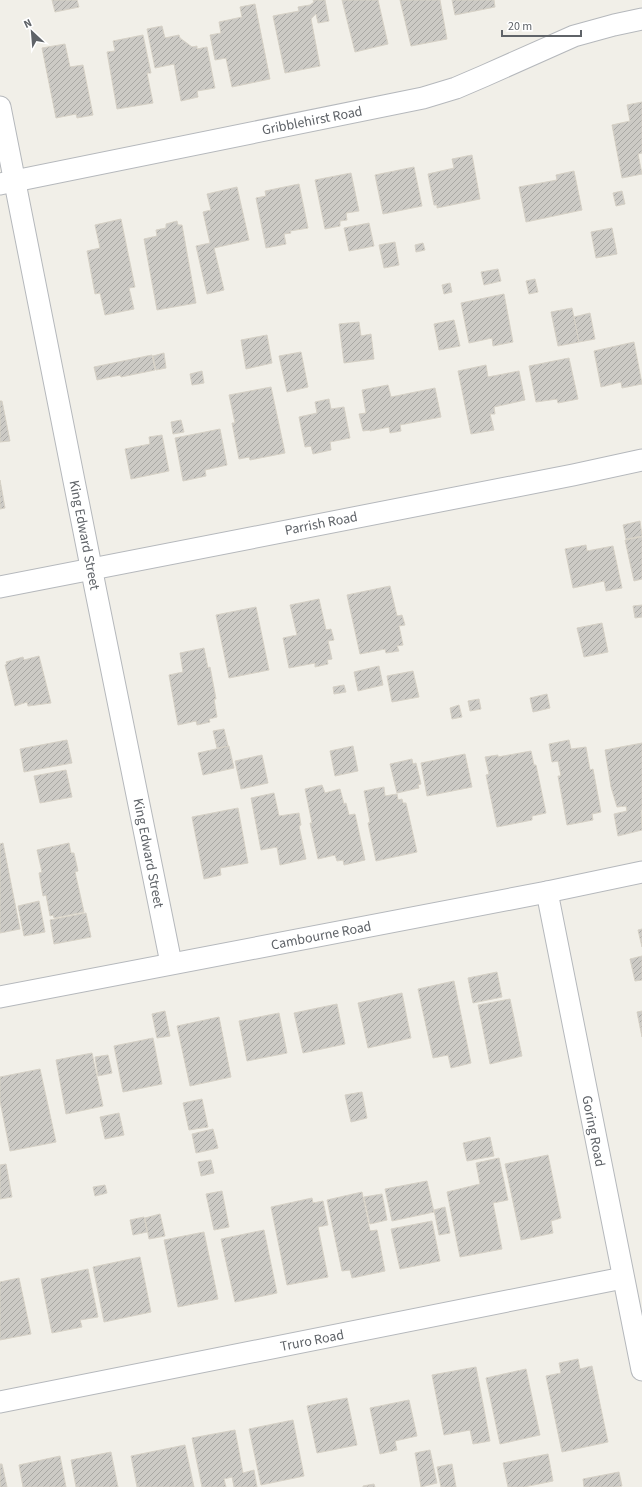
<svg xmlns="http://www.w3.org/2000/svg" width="642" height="1487" font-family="'Source Sans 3',sans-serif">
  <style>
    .building { fill: url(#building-hatch); stroke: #d6d1c6 }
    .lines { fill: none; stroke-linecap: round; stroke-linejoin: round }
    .street-casing { stroke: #b5b8bc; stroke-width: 23 }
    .street { stroke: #fff; stroke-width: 21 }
    .labels { text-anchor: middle; stroke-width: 4; stroke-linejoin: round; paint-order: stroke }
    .street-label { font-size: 14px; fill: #5f6368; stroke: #fff }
  </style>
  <defs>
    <pattern id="building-hatch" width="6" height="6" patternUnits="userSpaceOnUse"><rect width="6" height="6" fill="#cccac5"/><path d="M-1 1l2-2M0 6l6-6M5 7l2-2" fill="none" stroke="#a9a8a4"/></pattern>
  </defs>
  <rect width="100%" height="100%" fill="#f1efe8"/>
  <g class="building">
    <polygon points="52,0 77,0 79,7 55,12"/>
    <polygon points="313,0 325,0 329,21 318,23 316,14 311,19 320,66 285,73 273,16 299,11 298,7 310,5 314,2"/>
    <polygon points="342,0 378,0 388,44 355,52"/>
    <polygon points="400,0 440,0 447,39 411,46"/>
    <polygon points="452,0 494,0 495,7 455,15"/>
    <polygon points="255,4 270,79 232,87 226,58 215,60 210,35 221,33 219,22 242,17 240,7"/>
    <polygon points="162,26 165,38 179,35 180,38 192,47 197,46 197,49 207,47 215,88 197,91 198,97 181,101 174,64 155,68 147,29"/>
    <polygon points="143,35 151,73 147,73 153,103 117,109 107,52 115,51 113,41"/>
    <polygon points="65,44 70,67 83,65 93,115 77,118 76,114 56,118 42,48"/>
    <polygon points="642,102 642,153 638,154 642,174 622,178 612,125 630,121 627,105"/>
    <polygon points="472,155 480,199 437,208 437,205 434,205 428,174 454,168 452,159"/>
    <polygon points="414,167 422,206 383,214 375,175"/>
    <polygon points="574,171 582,210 526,222 519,187 557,180 556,175"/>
    <polygon points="351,173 359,211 346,213 347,220 340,221 340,226 325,229 315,180"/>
    <polygon points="299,184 308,228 290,231 291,233 284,234 286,244 266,248 256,198 266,196 265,191"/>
    <polygon points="237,187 249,240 214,248 224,290 207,294 196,246 210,243 203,212 211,210 207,194"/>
    <polygon points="622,191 625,204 616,206 613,193"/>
    <polygon points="121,219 135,287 129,288 134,309 105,315 100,293 95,294 87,251 100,248 95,225"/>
    <polygon points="177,221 178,225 182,225 196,303 157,310 144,239 157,236 156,230 166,228 166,224"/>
    <polygon points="369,223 374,246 349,251 344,228"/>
    <polygon points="612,228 617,254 596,258 591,232"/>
    <polygon points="395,242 399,265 384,268 379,245"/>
    <polygon points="423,243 425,250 416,252 415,245"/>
    <polygon points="498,269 501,281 484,285 481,272"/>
    <polygon points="535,279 538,292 529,294 526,281"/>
    <polygon points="450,283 452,292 444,294 442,285"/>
    <polygon points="504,294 513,342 493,346 492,338 469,343 461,303"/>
    <polygon points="572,308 579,342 558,346 551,312"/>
    <polygon points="590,313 595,339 579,342 574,317"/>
    <polygon points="454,320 460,346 439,350 434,324"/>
    <polygon points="359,322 361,336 371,334 374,359 344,363 339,324"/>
    <polygon points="267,335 272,363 246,369 241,340"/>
    <polygon points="634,342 642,384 622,388 621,382 601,387 594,351"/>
    <polygon points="301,352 308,387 287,392 279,356"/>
    <polygon points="164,353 166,368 156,370 153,356"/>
    <polygon points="152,355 155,370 121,377 120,375 97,380 94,367"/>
    <polygon points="569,358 578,399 558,403 557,399 536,402 529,366"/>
    <polygon points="486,365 488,377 519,371 525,400 494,407 495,414 490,414 494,430 471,434 458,371"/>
    <polygon points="202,371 204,383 192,385 190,374"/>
    <polygon points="388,385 391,397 435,388 441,417 400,425 401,431 390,433 389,427 370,431 370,430 363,431 359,414 366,413 362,390"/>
    <polygon points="271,387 285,453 250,460 249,457 239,459 232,423 235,423 229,395"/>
    <polygon points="329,399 331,409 344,407 350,438 330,442 331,450 313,454 311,446 305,447 299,417 317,413 315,402"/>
    <polygon points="0,401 2,401 10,441 0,442"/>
    <polygon points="181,420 184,432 173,434 171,422"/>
    <polygon points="220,429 227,465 205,470 206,476 183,481 175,438"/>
    <polygon points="162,435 169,471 131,479 125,449 150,444 149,437"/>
    <polygon points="0,480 5,508 0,509"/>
    <polygon points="640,521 642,536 626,539 623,525"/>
    <polygon points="642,537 642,579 634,581 625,540"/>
    <polygon points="586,545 587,551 613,546 622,588 606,591 604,581 573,588 565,549"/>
    <polygon points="390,586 397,616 402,615 405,625 399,626 403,645 397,646 399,651 386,653 385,649 360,654 347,595"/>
    <polygon points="319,599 326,630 331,629 334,640 328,641 332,659 327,660 328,664 315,667 315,663 289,668 283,638 297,635 290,605"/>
    <polygon points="642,605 642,617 635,618 633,606"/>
    <polygon points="256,607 269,670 229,678 216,615"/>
    <polygon points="602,623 608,652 584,657 577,628"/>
    <polygon points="204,648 208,668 210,667 216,699 214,699 217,717 209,719 210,722 197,725 196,721 178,725 169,675 183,672 180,653"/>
    <polygon points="39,656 51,703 28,706 27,702 15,706 5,665 7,664 6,662 23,657 24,660"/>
    <polygon points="379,666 383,685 358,691 354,672"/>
    <polygon points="413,671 419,697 392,702 387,676"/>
    <polygon points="344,685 346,692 334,694 333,687"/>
    <polygon points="547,694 550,708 533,712 530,698"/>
    <polygon points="479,699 481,709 470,711 468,701"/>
    <polygon points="459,705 462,717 452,719 450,708"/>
    <polygon points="224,729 228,746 217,748 213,731"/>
    <polygon points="67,740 72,763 24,772 20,749"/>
    <polygon points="569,740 571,749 586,747 590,770 593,769 601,812 592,814 593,820 567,825 558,776 561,776 558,761 552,762 549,744"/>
    <polygon points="642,743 642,810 641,810 642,830 618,836 614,814 627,811 626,806 617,807 611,787 605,750"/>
    <polygon points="229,746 234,768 203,775 198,753"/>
    <polygon points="353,746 358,771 335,776 330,751"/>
    <polygon points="531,751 534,765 536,765 546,813 532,816 532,820 497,827 486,775 489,774 485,757 498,755 498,757"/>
    <polygon points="465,754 472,787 427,796 421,763"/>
    <polygon points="262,755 268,783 241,789 235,761"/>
    <polygon points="412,759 413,764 416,763 421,784 418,785 419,788 397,793 390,764"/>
    <polygon points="66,770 72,797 40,803 34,776"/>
    <polygon points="322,785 325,793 340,789 344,804 346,803 349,815 355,814 365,860 344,865 343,860 337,861 335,855 318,859 310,823 312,823 305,789"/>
    <polygon points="384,787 385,796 397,794 398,800 402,799 403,803 406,803 417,852 376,861 368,823 370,822 364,791"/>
    <polygon points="274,793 279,816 299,813 301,825 299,826 306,859 280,865 277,847 261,850 251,798"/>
    <polygon points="238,808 248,863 220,868 221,875 204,879 192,817"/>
    <polygon points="3,843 20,929 0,933 0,844"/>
    <polygon points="69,843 71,853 74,853 78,871 75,872 84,912 54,918 53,915 50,916 46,895 43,896 39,873 42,872 37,850"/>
    <polygon points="39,901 45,932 24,936 18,906"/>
    <polygon points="86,913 91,937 54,944 50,920"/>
    <polygon points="642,929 642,947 638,930"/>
    <polygon points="642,956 642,980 635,981 630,959"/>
    <polygon points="497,972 502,997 473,1003 468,978"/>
    <polygon points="454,981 471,1063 451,1068 448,1055 433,1058 418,989"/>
    <polygon points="402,993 411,1038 368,1048 358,1003"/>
    <polygon points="510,999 522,1056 490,1064 478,1005"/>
    <polygon points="337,1004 345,1044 303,1053 294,1013"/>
    <polygon points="165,1011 170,1036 157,1038 152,1014"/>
    <polygon points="642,1011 642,1037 637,1012"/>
    <polygon points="279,1013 287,1053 247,1061 239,1021"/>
    <polygon points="219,1017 231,1077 190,1086 177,1026"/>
    <polygon points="153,1038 162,1084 123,1092 114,1046"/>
    <polygon points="92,1053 103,1106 66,1114 56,1060"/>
    <polygon points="108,1055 112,1073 98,1076 95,1057"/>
    <polygon points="40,1069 56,1142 10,1151 0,1101 0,1077"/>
    <polygon points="362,1092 367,1118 351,1122 345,1095"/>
    <polygon points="202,1099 208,1127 189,1130 183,1103"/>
    <polygon points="119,1113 124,1135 105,1139 100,1117"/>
    <polygon points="213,1129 218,1148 196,1153 192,1134"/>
    <polygon points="490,1137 494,1156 467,1161 463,1143"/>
    <polygon points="548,1155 561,1218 551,1221 553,1233 521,1240 505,1164"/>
    <polygon points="499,1158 508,1200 493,1203 502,1249 460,1257 447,1192 480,1184 476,1163"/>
    <polygon points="211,1160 214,1173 201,1176 198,1162"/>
    <polygon points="6,1164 12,1197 0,1199 0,1165"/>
    <polygon points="427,1181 434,1212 392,1221 385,1189"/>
    <polygon points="105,1185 107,1193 95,1196 93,1187"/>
    <polygon points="222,1191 229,1227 214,1230 206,1194"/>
    <polygon points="362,1192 370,1231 377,1230 385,1271 352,1278 350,1270 342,1271 327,1200"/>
    <polygon points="382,1194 387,1220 370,1224 364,1197"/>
    <polygon points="312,1198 313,1203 323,1201 328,1225 318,1227 328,1277 287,1285 271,1207"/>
    <polygon points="445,1207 450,1233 439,1235 434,1210"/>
    <polygon points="160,1214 165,1236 149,1239 145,1218"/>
    <polygon points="144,1217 147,1232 133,1235 130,1220"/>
    <polygon points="432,1221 440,1261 400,1269 391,1229"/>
    <polygon points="264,1230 277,1293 235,1302 221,1239"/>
    <polygon points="204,1232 218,1299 178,1307 164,1240"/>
    <polygon points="140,1257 151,1312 104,1322 93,1267"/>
    <polygon points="88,1269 98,1317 80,1320 82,1327 52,1333 41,1279"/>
    <polygon points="19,1278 31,1334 0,1340 0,1282"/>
    <polygon points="578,1359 580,1369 592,1366 608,1442 562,1452 546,1376 561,1373 559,1363"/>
    <polygon points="476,1367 490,1441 473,1444 470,1430 444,1435 432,1375"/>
    <polygon points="526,1369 540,1435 500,1444 486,1378"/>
    <polygon points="347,1398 357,1445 317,1453 307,1406"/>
    <polygon points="409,1400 417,1436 395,1441 397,1450 380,1454 370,1408"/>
    <polygon points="293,1420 304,1476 261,1485 249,1429"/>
    <polygon points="235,1430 243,1473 254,1470 257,1487 234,1487 232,1477 224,1479 226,1487 202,1487 192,1438"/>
    <polygon points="185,1445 194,1487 137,1487 131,1456"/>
    <polygon points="430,1450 437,1483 421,1487 415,1453"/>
    <polygon points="111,1452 118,1487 76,1487 71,1460"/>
    <polygon points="548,1454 553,1481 524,1487 508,1487 503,1463"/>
    <polygon points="60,1456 66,1487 23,1487 19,1465"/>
    <polygon points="0,1464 2,1464 7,1487 0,1487"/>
    <polygon points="452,1464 456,1487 441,1487 437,1467"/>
    <polygon points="619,1472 622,1486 616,1487 584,1487 583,1479"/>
    <polygon points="374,1484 375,1487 363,1487 363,1486"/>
  </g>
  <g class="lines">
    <defs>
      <g id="street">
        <polyline points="0,107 96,592 171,963"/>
        <polyline points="0,184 423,98 456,88 484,76 574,36 614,25 642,19"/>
        <polyline points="0,587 573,475 642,460"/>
        <polyline points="547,892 642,1370"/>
        <polyline points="0,997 547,892 642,872"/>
        <polyline points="0,1402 623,1278"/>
      </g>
    </defs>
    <use href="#street" class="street-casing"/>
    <use href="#street" class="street"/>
  </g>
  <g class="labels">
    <g class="street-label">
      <text transform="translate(312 120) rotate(-11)" y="5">Gribblehirst Road</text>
      <text transform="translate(321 523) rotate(-11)" y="5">Parrish Road</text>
      <text transform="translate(85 535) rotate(79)" y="5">King Edward Street</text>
      <text transform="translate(149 853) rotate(79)" y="5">King Edward Street</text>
      <text transform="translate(321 935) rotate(-11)" y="5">Cambourne Road</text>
      <text transform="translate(594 1131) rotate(79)" y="5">Goring Road</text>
      <text transform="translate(312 1340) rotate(-11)" y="5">Truro Road</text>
    </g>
  </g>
  <g transform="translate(32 32) rotate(334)" stroke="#ffffff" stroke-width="3" paint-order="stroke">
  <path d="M0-3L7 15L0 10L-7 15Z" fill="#5f6368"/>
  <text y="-6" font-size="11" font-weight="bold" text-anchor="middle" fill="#5f6368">N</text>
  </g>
  <path d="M502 30v6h79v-6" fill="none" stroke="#5f6368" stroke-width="2"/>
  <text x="508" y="30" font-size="12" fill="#5f6368" stroke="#ffffff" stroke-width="3" paint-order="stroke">20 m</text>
</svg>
